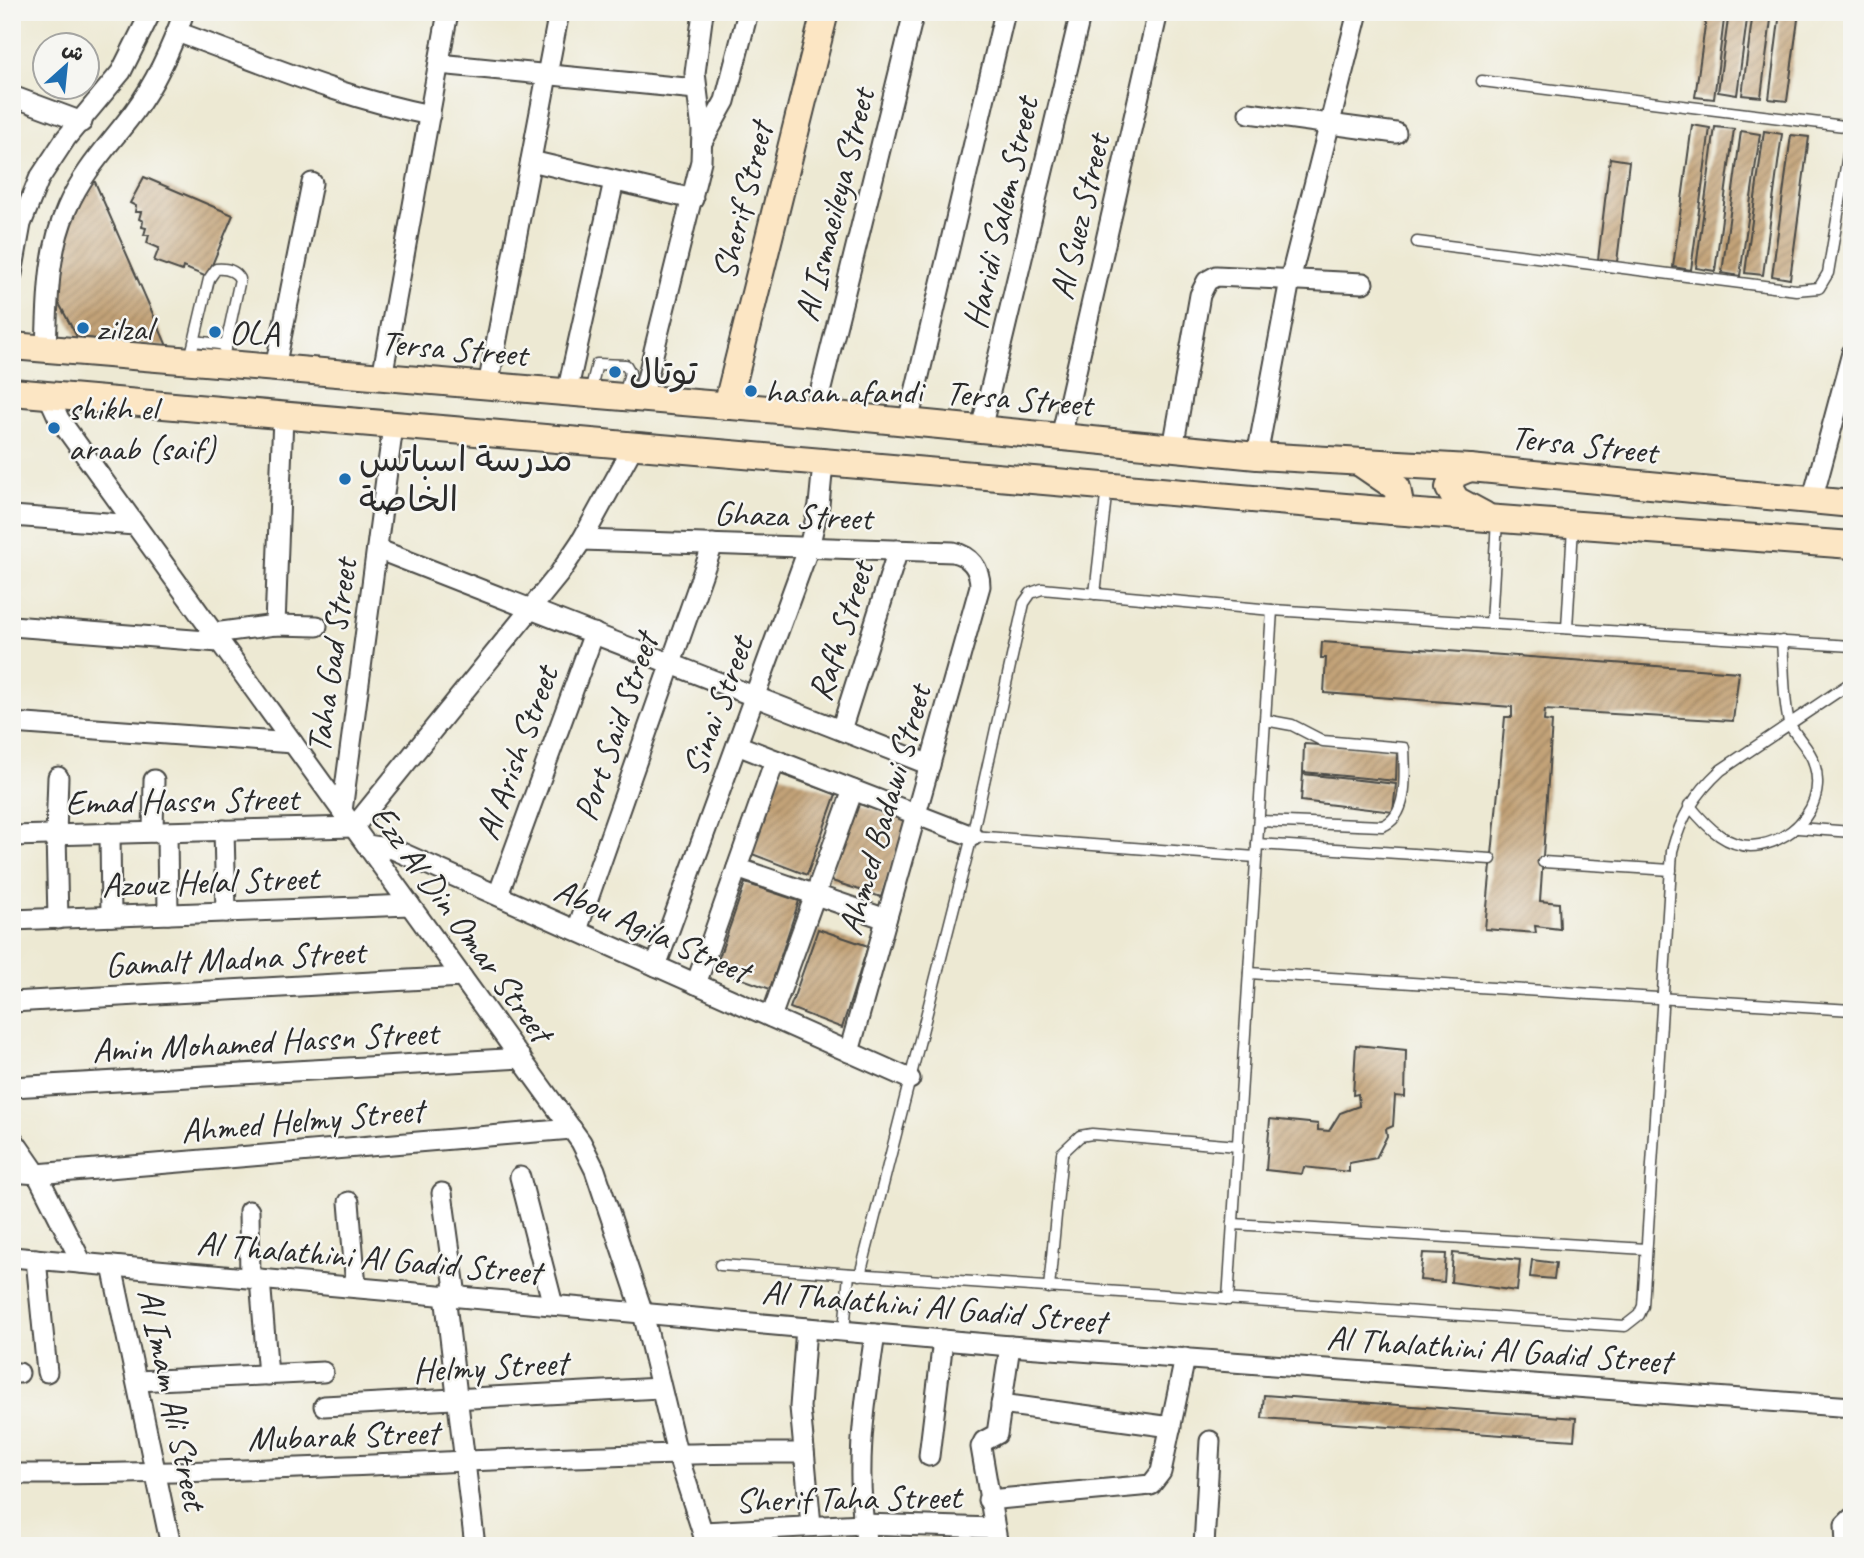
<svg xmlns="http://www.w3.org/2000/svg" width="1864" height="1558" font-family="Caveat,'Playpen Sans Arabic',sans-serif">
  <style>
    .building { fill: url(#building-hatch) }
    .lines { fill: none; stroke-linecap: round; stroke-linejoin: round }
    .lane-casing { stroke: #484844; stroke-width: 13 }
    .street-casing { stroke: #484844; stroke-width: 23 }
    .secondary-casing { stroke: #484844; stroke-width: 30 }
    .lane { stroke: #fff; stroke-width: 10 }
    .street { stroke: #fff; stroke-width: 19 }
    .secondary { stroke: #fce6c4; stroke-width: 26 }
    .poi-dot { fill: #1f6fb2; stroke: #f6f6f2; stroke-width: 2.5 }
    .labels { text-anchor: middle; stroke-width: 5; stroke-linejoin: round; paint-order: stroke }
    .street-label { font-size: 35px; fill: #2b2b2b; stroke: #f6f6f2 }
    .poi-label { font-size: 35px; fill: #2b2b2b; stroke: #f6f6f2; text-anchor: start }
  </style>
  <defs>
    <pattern id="building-hatch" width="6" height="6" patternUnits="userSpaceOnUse" patternTransform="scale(1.75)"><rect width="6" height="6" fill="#c3a378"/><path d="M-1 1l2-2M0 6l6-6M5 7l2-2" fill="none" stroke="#9f8563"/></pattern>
  </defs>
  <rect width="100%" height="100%" fill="#f6f6f2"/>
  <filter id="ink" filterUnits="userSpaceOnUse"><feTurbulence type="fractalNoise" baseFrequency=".0143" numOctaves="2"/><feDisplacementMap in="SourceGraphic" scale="14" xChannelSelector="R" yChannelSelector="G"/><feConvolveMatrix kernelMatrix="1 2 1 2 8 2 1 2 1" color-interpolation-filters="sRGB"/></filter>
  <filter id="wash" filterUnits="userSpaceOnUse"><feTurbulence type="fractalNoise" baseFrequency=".00686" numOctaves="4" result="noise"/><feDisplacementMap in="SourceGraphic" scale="28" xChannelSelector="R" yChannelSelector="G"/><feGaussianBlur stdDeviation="1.57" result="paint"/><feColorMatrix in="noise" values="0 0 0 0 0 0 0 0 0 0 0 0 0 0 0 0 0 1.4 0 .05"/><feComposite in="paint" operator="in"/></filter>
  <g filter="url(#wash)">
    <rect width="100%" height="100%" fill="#ede9d3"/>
    <g id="blocks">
      <g class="building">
        <polygon points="1707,12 1725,12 1714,99 1695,97"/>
        <polygon points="1729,12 1748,12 1737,95 1718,92"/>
        <polygon points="1753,12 1772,12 1761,97 1742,95"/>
        <polygon points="1780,12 1799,12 1787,101 1769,99"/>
        <polygon points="1692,125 1710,128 1691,270 1673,267"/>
        <polygon points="1715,127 1734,129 1715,271 1696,268"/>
        <polygon points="1741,131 1760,134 1740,276 1722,273"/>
        <polygon points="1764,131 1782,134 1763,275 1745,273"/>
        <polygon points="1791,135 1809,137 1790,279 1772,276"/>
        <polygon points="1610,158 1629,161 1617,262 1598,260"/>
        <polygon points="144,177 233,215 207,277 183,267 182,271 154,261 159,248 147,243 149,235 144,235 146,228 142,227 143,221 139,219 141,212 135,212 136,206 130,203"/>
        <polygon points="95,182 167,346 77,337 55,296 64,235 85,183"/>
        <polygon points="1322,642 1739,672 1733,721 1545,710 1544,721 1552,722 1540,901 1559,903 1560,929 1535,926 1536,933 1485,929 1505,717 1512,717 1512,707 1324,693 1326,658 1321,658"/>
        <polygon points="1304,744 1397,750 1396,781 1303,772"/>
        <polygon points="780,774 836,794 807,875 752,854"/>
        <polygon points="1303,774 1396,784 1393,812 1301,801"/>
        <polygon points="856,803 908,820 881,897 829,880"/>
        <polygon points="745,883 799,901 770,989 715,969"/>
        <polygon points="818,929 868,946 842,1028 790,1008"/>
        <polygon points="1356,1045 1406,1050 1405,1097 1395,1096 1393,1126 1386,1129 1387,1136 1376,1158 1349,1163 1349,1172 1304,1167 1302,1174 1266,1170 1270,1119 1318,1124 1318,1130 1329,1131 1340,1113 1359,1106 1358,1094 1353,1095"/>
        <polygon points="1423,1253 1446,1254 1444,1282 1420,1280"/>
        <polygon points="1453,1253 1520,1260 1517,1291 1451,1282"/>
        <polygon points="1532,1260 1556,1263 1554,1279 1530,1277"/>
        <polygon points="1264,1395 1576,1418 1574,1440 1262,1418"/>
      </g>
    </g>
  </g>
  <g filter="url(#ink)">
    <use href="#blocks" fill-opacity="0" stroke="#484844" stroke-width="2"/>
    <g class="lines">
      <defs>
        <g id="lane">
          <polyline points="1482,81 1852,127"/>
          <polyline points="1417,242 1796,290 1819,288 1828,273 1852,131"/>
          <polyline points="195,341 227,345"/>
          <path d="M190,359l19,-80 7,-10c10,-1 19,1 24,10l-18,84"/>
          <polyline points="590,392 597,364 626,365 630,372 624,397"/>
          <polyline points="1095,594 1107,487"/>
          <polyline points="1491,623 1497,520"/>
          <polyline points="1567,628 1573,527"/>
          <path d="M1689,805c18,22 40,46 71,40 37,-7 67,-42 54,-82 -4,-15 -20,-27 -25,-41 -6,-22 -5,-58 -7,-81"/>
          <path d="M1259,821l123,5c27,-9 23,-53 22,-78l-81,-7 -31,-16 -27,-5"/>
          <polyline points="1798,828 1852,832"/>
          <polyline points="972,836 1256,857"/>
          <polyline points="1257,844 1491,859"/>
          <polyline points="1543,862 1671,870"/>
          <polyline points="1249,973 1852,1010"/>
          <polyline points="1233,1224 1646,1249"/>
          <path d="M720,1265l905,61 14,-11 4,-9 29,-455c9,-34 23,-57 49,-81l131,-88"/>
          <polyline points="860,1275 972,836 1024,603 1031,593 1042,589 1272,610 1852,646"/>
          <polyline points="1049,1288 1062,1153 1080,1136 1092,1134 1238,1146"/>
          <polyline points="1228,1300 1272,610"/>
          <polyline points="844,1331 849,1274"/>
        </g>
        <g id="street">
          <path d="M177,32c86,31 162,65 253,83"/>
          <polyline points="439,64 696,89"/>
          <polyline points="12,96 82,122"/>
          <polyline points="1249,113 1396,133"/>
          <polyline points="702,142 725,101 748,12"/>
          <polyline points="531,161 693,199"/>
          <polyline points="12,274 21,224 39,179 66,138 121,72 151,12"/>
          <path d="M46,349c2,-48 1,-96 21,-141 16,-37 43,-64 67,-96 22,-30 38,-65 50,-100"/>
          <polyline points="275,368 312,183"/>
          <polyline points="382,377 448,12"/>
          <polyline points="488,386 559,12"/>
          <polyline points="567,393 614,181"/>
          <polyline points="48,395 59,419 581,1142 595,1170 643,1313 677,1453 707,1546"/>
          <polyline points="642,399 701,161 702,130 695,73 703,12"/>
          <polyline points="815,413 914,12"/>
          <polyline points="908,422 1005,12"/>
          <polyline points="981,429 1081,12"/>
          <polyline points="1061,437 1158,12"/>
          <polyline points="1173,448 1200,295 1207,281 1216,276 1363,283"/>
          <polyline points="1257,456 1290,280 1358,12"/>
          <polyline points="1812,501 1852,353"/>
          <polyline points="12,516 135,525"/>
          <path d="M582,540l371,12c17,4 27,16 27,34l-131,466"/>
          <polyline points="377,549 930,765"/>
          <polyline points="275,625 283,416"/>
          <polyline points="12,626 219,642"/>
          <polyline points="214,633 275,625 317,626"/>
          <polyline points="12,723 293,743"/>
          <polyline points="841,730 898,550"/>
          <polyline points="737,745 972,836"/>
          <polyline points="58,777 56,834 58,919"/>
          <polyline points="342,811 393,426"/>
          <polyline points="224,830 226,912"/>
          <polyline points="153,832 154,780"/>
          <polyline points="167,832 168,914"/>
          <polyline points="110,833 111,916"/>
          <polyline points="12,836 354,827 559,574 582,540 633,447"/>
          <polyline points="367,845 393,849 910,1079"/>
          <polyline points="737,868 886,919"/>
          <polyline points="498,895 594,633"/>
          <polyline points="12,920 410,905"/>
          <polyline points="577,930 713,544"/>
          <polyline points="656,966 809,547 819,505 823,464"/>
          <polyline points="696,984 775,760"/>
          <polyline points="12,1002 462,977"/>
          <polyline points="771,1017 853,790"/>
          <polyline points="12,1087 521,1058"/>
          <polyline points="12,1138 37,1174 82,1263"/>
          <polyline points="12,1172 37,1174 572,1129"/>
          <polyline points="520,1177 553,1305"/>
          <polyline points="442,1193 456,1296"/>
          <polyline points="349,1202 356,1287"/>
          <polyline points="249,1211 250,1278"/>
          <polyline points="12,1257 1010,1346 1852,1407"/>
          <polyline points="36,1259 47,1372"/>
          <polyline points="112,1266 171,1546"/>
          <polyline points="260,1279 268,1375"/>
          <polyline points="445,1295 475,1546"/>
          <polyline points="806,1328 800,1407 811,1525"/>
          <polyline points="12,1373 19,1373"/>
          <polyline points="137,1381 323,1372"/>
          <polyline points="1001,1404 1171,1427"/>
          <polyline points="324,1406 660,1388"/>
          <polyline points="929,1456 943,1340"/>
          <path d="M12,1474c264,1 528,-22 792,-21"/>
          <polyline points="988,1500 1151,1485 1161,1472 1185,1358"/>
          <polyline points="703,1532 863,1524 994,1528"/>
          <path d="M867,1546c-13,-75 -3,-138 8,-212"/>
          <polyline points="998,1546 981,1447 984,1441 997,1434 1010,1346"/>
          <polyline points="1204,1546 1210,1441"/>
          <polyline points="1846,1546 1845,1525 1852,1518"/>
        </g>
        <g id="secondary">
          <polyline points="12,346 815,413 1257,456 1470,468 1852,504"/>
          <polyline points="12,392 1392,511 1852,545"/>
          <polyline points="727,406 825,12"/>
          <polyline points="1359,462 1397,488 1399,499 1392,511"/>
          <polyline points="1470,468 1453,475 1449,488 1456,500 1484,515"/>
        </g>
      </defs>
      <use href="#lane" class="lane-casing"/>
      <use href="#street" class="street-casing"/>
      <use href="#secondary" class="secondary-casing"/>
      <use href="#lane" class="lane"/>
      <use href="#street" class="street"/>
      <use href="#secondary" class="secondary"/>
    </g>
  </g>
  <g class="poi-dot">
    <circle cx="83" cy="328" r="7"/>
    <circle cx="215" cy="332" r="7"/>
    <circle cx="615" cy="372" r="7"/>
    <circle cx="751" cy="391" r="7"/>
    <circle cx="54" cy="428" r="7"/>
    <circle cx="345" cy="479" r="7"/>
  </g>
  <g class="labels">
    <g class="street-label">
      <text transform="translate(742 201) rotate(-76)" y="12">Sherif Street</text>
      <text transform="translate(834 205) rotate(-76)" y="12">Al Ismaeileya Street</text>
      <text transform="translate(1000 213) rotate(-77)" y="12">Haridi Salem Street</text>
      <text transform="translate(1079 217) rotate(-77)" y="12">Al Suez Street</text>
      <text transform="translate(454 348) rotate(5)" y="12">Tersa Street</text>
      <text transform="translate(1019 398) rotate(5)" y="12">Tersa Street</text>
      <text transform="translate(1584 444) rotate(6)" y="12">Tersa Street</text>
      <text transform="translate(793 515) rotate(2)" y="12">Ghaza Street</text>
      <text transform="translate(840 631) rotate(-72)" y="12">Rafh Street</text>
      <text transform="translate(331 656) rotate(-82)" y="12">Taha Gad Street</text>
      <text transform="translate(717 706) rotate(-70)" y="12">Sinai Street</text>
      <text transform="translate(615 727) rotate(-71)" y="12">Port Said Street</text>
      <text transform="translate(516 753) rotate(-70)" y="12">Al Arish Street</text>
      <text transform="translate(182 800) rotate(-1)" y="12">Emad Hassn Street</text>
      <text transform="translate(884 810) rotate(-74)" y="12">Ahmed Badawi Street</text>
      <text transform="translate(210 881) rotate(-2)" y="12">Azouz Helal Street</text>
      <text transform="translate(462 923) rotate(54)" y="12">Ezz Al Din Omar Street</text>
      <text transform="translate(652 930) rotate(24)" y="12">Abou Agila Street</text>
      <text transform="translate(235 958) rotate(-3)" y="12">Gamalt Madna Street</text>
      <text transform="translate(265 1041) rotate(-3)" y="12">Amin Mohamed Hassn Street</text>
      <text transform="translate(302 1120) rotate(-5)" y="12">Ahmed Helmy Street</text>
      <text transform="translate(369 1257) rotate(5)" y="12">Al Thalathini Al Gadid Street</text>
      <text transform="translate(934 1306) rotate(5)" y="12">Al Thalathini Al Gadid Street</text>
      <text transform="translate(1499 1349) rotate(4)" y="12">Al Thalathini Al Gadid Street</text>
      <text transform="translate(490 1366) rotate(-3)" y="12">Helmy Street</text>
      <text transform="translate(173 1399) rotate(78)" y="12">Al Imam Ali Street</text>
      <text transform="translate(343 1435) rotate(-2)" y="12">Mubarak Street</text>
      <text transform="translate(848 1498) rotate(-1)" y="12">Sherif Taha Street</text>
    </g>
    <g class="poi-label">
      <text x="97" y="340">zilzal</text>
      <text x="229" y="344">OLA</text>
      <text x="629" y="384">توتال</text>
      <text x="765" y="403">hasan afandi</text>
      <text x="68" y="420">shikh el<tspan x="68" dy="40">araab (saif)</tspan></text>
      <text x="359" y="471">مدرسة اسباتس<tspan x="359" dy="40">الخاصة</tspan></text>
    </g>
  </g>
  <rect width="1864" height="1558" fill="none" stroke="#f6f6f2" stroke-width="42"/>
  <g transform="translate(66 66) rotate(27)"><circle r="33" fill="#f6f6f2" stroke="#a5a5a2" stroke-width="2"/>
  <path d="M0-5L12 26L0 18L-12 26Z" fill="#1f6fb2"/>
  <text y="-10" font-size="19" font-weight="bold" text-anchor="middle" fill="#2b2b2b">ش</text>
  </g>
</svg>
